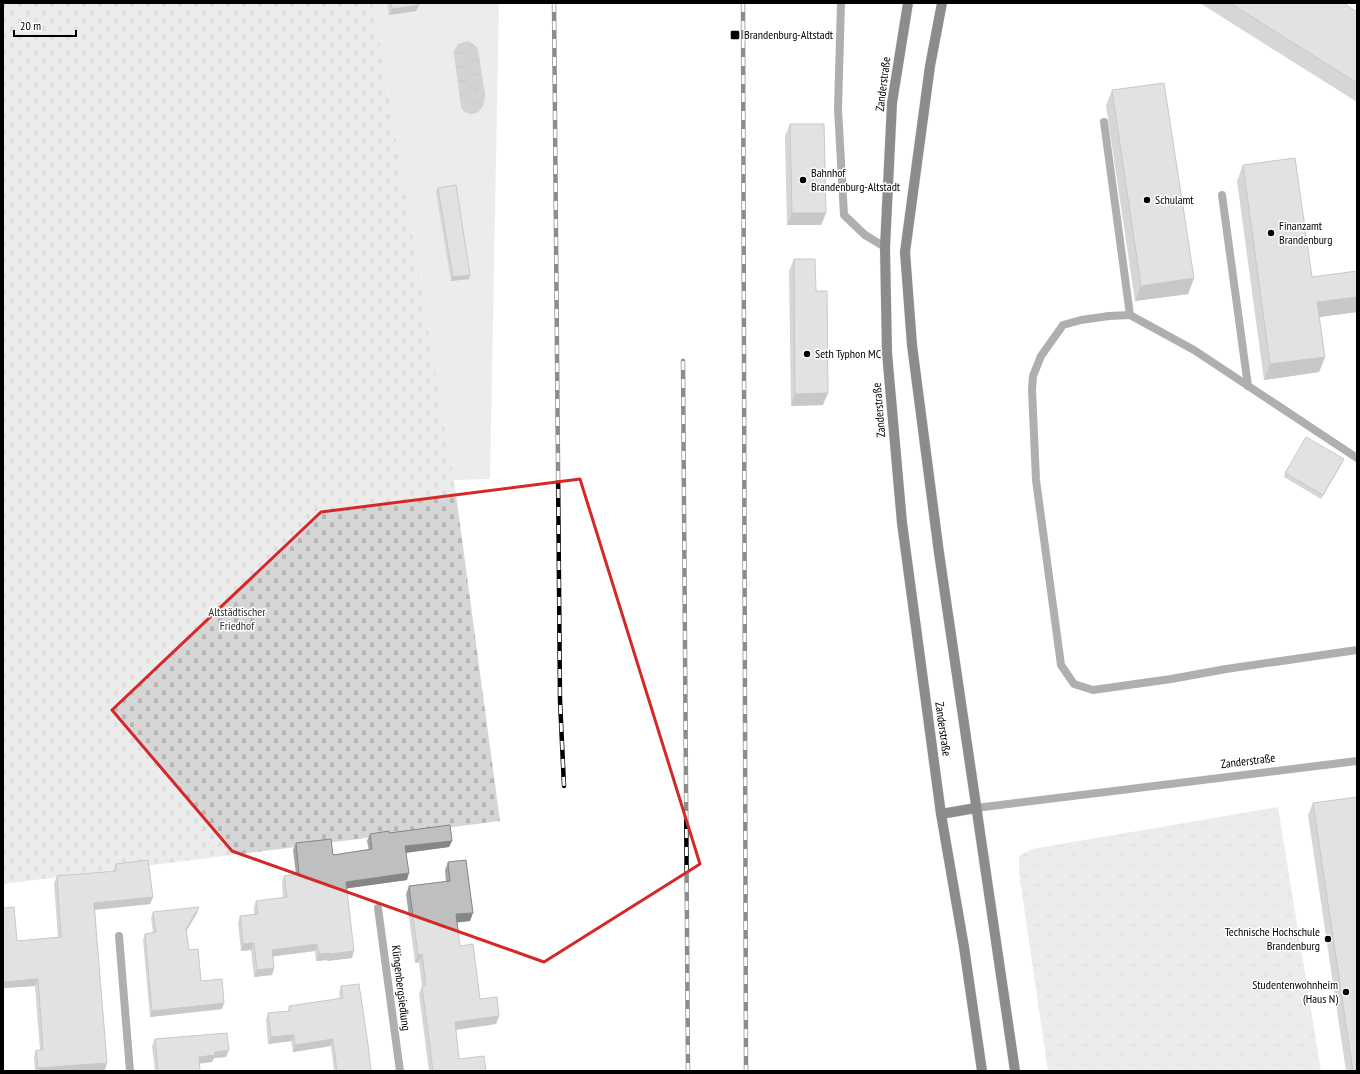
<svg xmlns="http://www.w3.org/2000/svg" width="1360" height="1074" font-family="'PT Sans Narrow',sans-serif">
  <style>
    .grass { fill: url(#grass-tufts) }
    .cemetery { fill: url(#cemetery-stones) }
    .garden { fill: #d6d6d6 }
    .water { fill: url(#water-ripples) }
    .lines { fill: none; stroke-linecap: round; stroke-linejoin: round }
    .primary-casing { stroke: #dbdbdb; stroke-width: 11 }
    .service { stroke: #4f4f4f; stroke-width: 8 }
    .minor { stroke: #4f4f4f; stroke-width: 8 }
    .primary { stroke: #000; stroke-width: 10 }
    .rail-casing { stroke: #000; stroke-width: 4.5 }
    .rail { stroke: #fff; stroke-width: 3; stroke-dasharray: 9; stroke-linecap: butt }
    .wall { fill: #a4a4a4 }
    .shaded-wall { fill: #868686 }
    .building { fill: #bfbfbf; stroke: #868686 }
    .marked { fill: none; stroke: #d62828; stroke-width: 3; stroke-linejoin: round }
    .poi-dot { fill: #000; stroke: #fff; stroke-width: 1.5 }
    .labels { text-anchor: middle; stroke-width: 3; stroke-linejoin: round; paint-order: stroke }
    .poi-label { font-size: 12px; fill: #000; stroke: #fff; text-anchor: start }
    .street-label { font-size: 12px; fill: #000; stroke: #fff }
    .park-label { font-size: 12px; fill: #2d2d2d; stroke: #fff }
  </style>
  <defs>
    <pattern id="grass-tufts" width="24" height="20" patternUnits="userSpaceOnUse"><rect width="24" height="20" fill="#d6d6d6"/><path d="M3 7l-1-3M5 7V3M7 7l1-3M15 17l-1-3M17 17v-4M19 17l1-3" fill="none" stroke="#b6b6b6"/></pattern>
    <pattern id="cemetery-stones" width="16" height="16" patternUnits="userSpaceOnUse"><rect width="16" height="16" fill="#d6d6d6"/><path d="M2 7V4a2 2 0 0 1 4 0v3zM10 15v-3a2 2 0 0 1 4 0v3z" fill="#b6b6b6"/></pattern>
    <pattern id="water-ripples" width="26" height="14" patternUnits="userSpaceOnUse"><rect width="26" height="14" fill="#9d9d9d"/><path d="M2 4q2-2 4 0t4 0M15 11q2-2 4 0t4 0" fill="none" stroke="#858585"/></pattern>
  </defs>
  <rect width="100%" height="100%" fill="#fff"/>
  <polygon class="grass" points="1278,807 1321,1071 1048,1071 1019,873 1019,856 1032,849"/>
  <polygon class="cemetery" points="3,3 373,3 454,480 500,821 3,884"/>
  <polygon class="garden" points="373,3 499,3 490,479 454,480"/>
  <path class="water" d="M468,41l4,2 6,6 7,45c0,9 -3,20 -14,20 -5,-1 -7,-2 -10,-7l-7,-53v-3l4,-7z"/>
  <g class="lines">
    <defs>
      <g id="primary">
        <polyline points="908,3 892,103 885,247 887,353 902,523 941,814 964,947 982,1071"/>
        <polyline points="942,3 930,66 905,252 912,345 939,553 1015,1071"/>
        <polyline points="941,814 976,808"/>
      </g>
    </defs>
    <use href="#primary" class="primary-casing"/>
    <g class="service">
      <polyline points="841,3 838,109 844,215 865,235 885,247"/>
      <polyline points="1104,122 1130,315"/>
      <polyline points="1222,195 1248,386"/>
      <polyline points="1357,458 1194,350 1130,315 1109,316 1081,320 1063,325 1041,356 1033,376 1032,390 1036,480 1061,665 1074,684 1093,690 1171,679 1226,669 1357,650"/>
      <polyline points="976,808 1357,761"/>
    </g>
    <g class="minor">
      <polyline points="378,908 400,1071"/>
      <polyline points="119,936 130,1071"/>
    </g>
    <use href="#primary" class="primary"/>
    <defs>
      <g id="rail">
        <polyline points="554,3 560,700 564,786"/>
        <polyline points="743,3 746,1071"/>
        <polyline points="683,361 688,1071"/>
      </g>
    </defs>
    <use href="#rail" class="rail-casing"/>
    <use href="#rail" class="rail"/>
  </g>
  <g class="wall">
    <polygon points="387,3 423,3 418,4 419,5 416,11 389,15"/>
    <polygon points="1200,3 1343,3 1357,12 1357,102"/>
    <polygon points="1112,90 1194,278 1188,294 1135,301 1106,106"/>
    <polygon points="790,124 826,213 821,225 787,225 785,136"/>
    <polygon points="1243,165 1312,277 1357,271 1357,312 1319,317 1325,357 1319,372 1264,380 1237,181"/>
    <polygon points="438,188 469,279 451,281 436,192"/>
    <polygon points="794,259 816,291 823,405 791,406 789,271"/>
    <polygon points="1342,463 1321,499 1284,477 1285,473"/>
    <polygon points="1313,803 1357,1071 1346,1071 1308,815"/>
    <polygon points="389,833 452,841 449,847 406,853 407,880 346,888 352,958 327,961 327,960 316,961 315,951 273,956 274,968 272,975 254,977 251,950 241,951 238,923 240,916 254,914 254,907 256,901 283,898 282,882 284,876 296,874 293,850 296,843 333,855 369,850 367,841 370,834"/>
    <polygon points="448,862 470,921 457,922 460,946 480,999 499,1016 496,1024 456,1030 459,1059 486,1071 429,1071 419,994 422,986 419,962 415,963 406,894 409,886 446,882 445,870"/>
    <polygon points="116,864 153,897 150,904 95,910 105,1070 93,1071 35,1071 34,1057 36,1050 40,1050 35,986 3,988 3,908 17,941 58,937 54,883 57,876 113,871"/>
    <polygon points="153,912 197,913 186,931 189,950 201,981 222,1009 150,1017 143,940 145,934 153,933 151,918"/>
    <polygon points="341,986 371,1071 334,1071 331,1046 293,1052 291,1041 268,1044 266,1020 268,1013 288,1011 289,1006 340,999 339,993"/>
    <polygon points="155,1039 226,1057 214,1058 212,1062 200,1063 200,1071 155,1071 152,1046"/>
  </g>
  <g class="shaded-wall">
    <polygon points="419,5 416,11 389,15 392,9"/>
    <polygon points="792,213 826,213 821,225 787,225"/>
    <polygon points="470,275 469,279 451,281 453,277"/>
    <polygon points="1194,278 1188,294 1135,301 1141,286"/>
    <polygon points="1357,297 1357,312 1312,318 1317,302"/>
    <polygon points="1325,357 1319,372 1264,380 1270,364"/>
    <polygon points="828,393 823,405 791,406 795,394"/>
    <polygon points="1344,459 1342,463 1321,499 1323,495"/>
    <polygon points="452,841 449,847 403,853 405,846"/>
    <polygon points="409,873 407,880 343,889 346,882"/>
    <polygon points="153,897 150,904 92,910 94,903"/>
    <polygon points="199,907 197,913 184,935 186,929"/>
    <polygon points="473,913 470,921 453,923 456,914"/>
    <polygon points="254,943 251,950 241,951 243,944"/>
    <polygon points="317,944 315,951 269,957 272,950"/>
    <polygon points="354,951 352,958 327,961 330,954"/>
    <polygon points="330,953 327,960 316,961 319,954"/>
    <polygon points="422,954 419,962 415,963 418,955"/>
    <polygon points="274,968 272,975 254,977 257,970"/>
    <polygon points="38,979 35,986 3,988 3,982"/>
    <polygon points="224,1003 222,1009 150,1017 152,1011"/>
    <polygon points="499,1016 496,1024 452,1030 455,1022"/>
    <polygon points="294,1035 291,1041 268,1044 271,1037"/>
    <polygon points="333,1039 331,1046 293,1052 295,1045"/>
    <polygon points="229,1050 226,1057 214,1058 212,1062 197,1064 199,1057 215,1052"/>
    <polygon points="107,1063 105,1070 93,1071 37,1071 38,1068"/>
  </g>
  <g class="building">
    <polygon points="391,3 418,3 419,5 392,9"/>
    <polygon points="1230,3 1343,3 1357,12 1357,83"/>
    <polygon points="1164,83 1194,278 1141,286 1112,90"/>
    <polygon points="790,124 824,124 826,213 792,213"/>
    <polygon points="1295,158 1312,277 1357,271 1357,297 1317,302 1325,357 1270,364 1243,165"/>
    <polygon points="456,185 470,275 453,277 438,188"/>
    <polygon points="794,259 815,259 816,291 827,291 828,393 795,394"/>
    <polygon points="1306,437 1344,459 1323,495 1285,473"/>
    <polygon points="1357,797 1357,1071 1353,1071 1313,803"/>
    <polygon points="450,825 452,841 405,846 409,873 346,882 354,951 330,954 330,953 319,954 317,944 272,950 274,968 257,970 254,943 243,944 240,916 258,914 256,901 287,897 284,876 299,874 296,843 331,839 333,855 372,849 370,834 389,831 389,833"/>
    <polygon points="148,860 153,897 94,903 107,1063 38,1068 36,1050 43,1050 38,979 3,982 3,908 14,907 17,941 61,937 57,876 116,871 116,864"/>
    <polygon points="466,860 473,913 456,914 460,946 473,944 480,999 497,997 499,1016 455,1022 459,1059 484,1056 486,1071 433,1071 422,986 426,985 422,954 418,955 409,886 450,881 448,862"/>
    <polygon points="199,907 186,929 189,950 198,949 201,981 222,979 224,1003 152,1011 145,934 156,932 153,912"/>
    <polygon points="359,984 368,1044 371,1071 337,1071 333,1039 295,1045 294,1035 271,1037 268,1013 290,1011 289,1006 343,998 341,986"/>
    <polygon points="227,1033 229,1050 215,1052 215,1055 199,1057 200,1071 158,1071 155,1039"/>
  </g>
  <path d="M0 0H1360V1074H0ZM580,479l120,385 -156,98 -312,-111 -120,-141 209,-198z" fill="#fff" fill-opacity=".55" fill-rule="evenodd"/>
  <path class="marked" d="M580,479l120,385 -156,98 -312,-111 -120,-141 209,-198z"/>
  <g class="poi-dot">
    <rect x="730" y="30" width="10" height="10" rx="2"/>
    <circle cx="803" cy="180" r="4"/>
    <circle cx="1147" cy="200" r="4"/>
    <circle cx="1271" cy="233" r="4"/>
    <circle cx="807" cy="354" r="4"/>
    <circle cx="1328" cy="939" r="4"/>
    <circle cx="1346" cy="992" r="4"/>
  </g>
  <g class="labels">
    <g class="poi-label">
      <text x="744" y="39">Brandenburg-Altstadt</text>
      <text x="811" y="177">Bahnhof<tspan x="811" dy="14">Brandenburg-Altstadt</tspan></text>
      <text x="1155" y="204">Schulamt</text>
      <text x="1279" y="230">Finanzamt<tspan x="1279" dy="14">Brandenburg</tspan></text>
      <text x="815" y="358">Seth Typhon MC</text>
      <text x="1320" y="936" text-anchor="end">Technische Hochschule<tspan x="1320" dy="14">Brandenburg</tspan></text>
      <text x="1338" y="989" text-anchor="end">Studentenwohnheim<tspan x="1338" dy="14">(Haus N)</tspan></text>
    </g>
    <g class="street-label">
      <text transform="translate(883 84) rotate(-83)" y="4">Zanderstraße</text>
      <text transform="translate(879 410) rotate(-95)" y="4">Zanderstraße</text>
      <text transform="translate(943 729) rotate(82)" y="4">Zanderstraße</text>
      <text transform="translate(1248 761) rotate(-7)" y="4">Zanderstraße</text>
      <text transform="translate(401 988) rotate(83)" y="4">Klingenbergsiedlung</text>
    </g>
    <g class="park-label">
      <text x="237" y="616">Altstädtischer<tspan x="237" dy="14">Friedhof</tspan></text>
    </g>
  </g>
  <rect width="1360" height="1074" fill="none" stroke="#000000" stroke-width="8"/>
  <path d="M14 30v6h62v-6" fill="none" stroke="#000000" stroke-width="2"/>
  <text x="20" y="30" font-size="12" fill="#000000" stroke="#ffffff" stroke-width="3" paint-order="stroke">20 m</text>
</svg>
